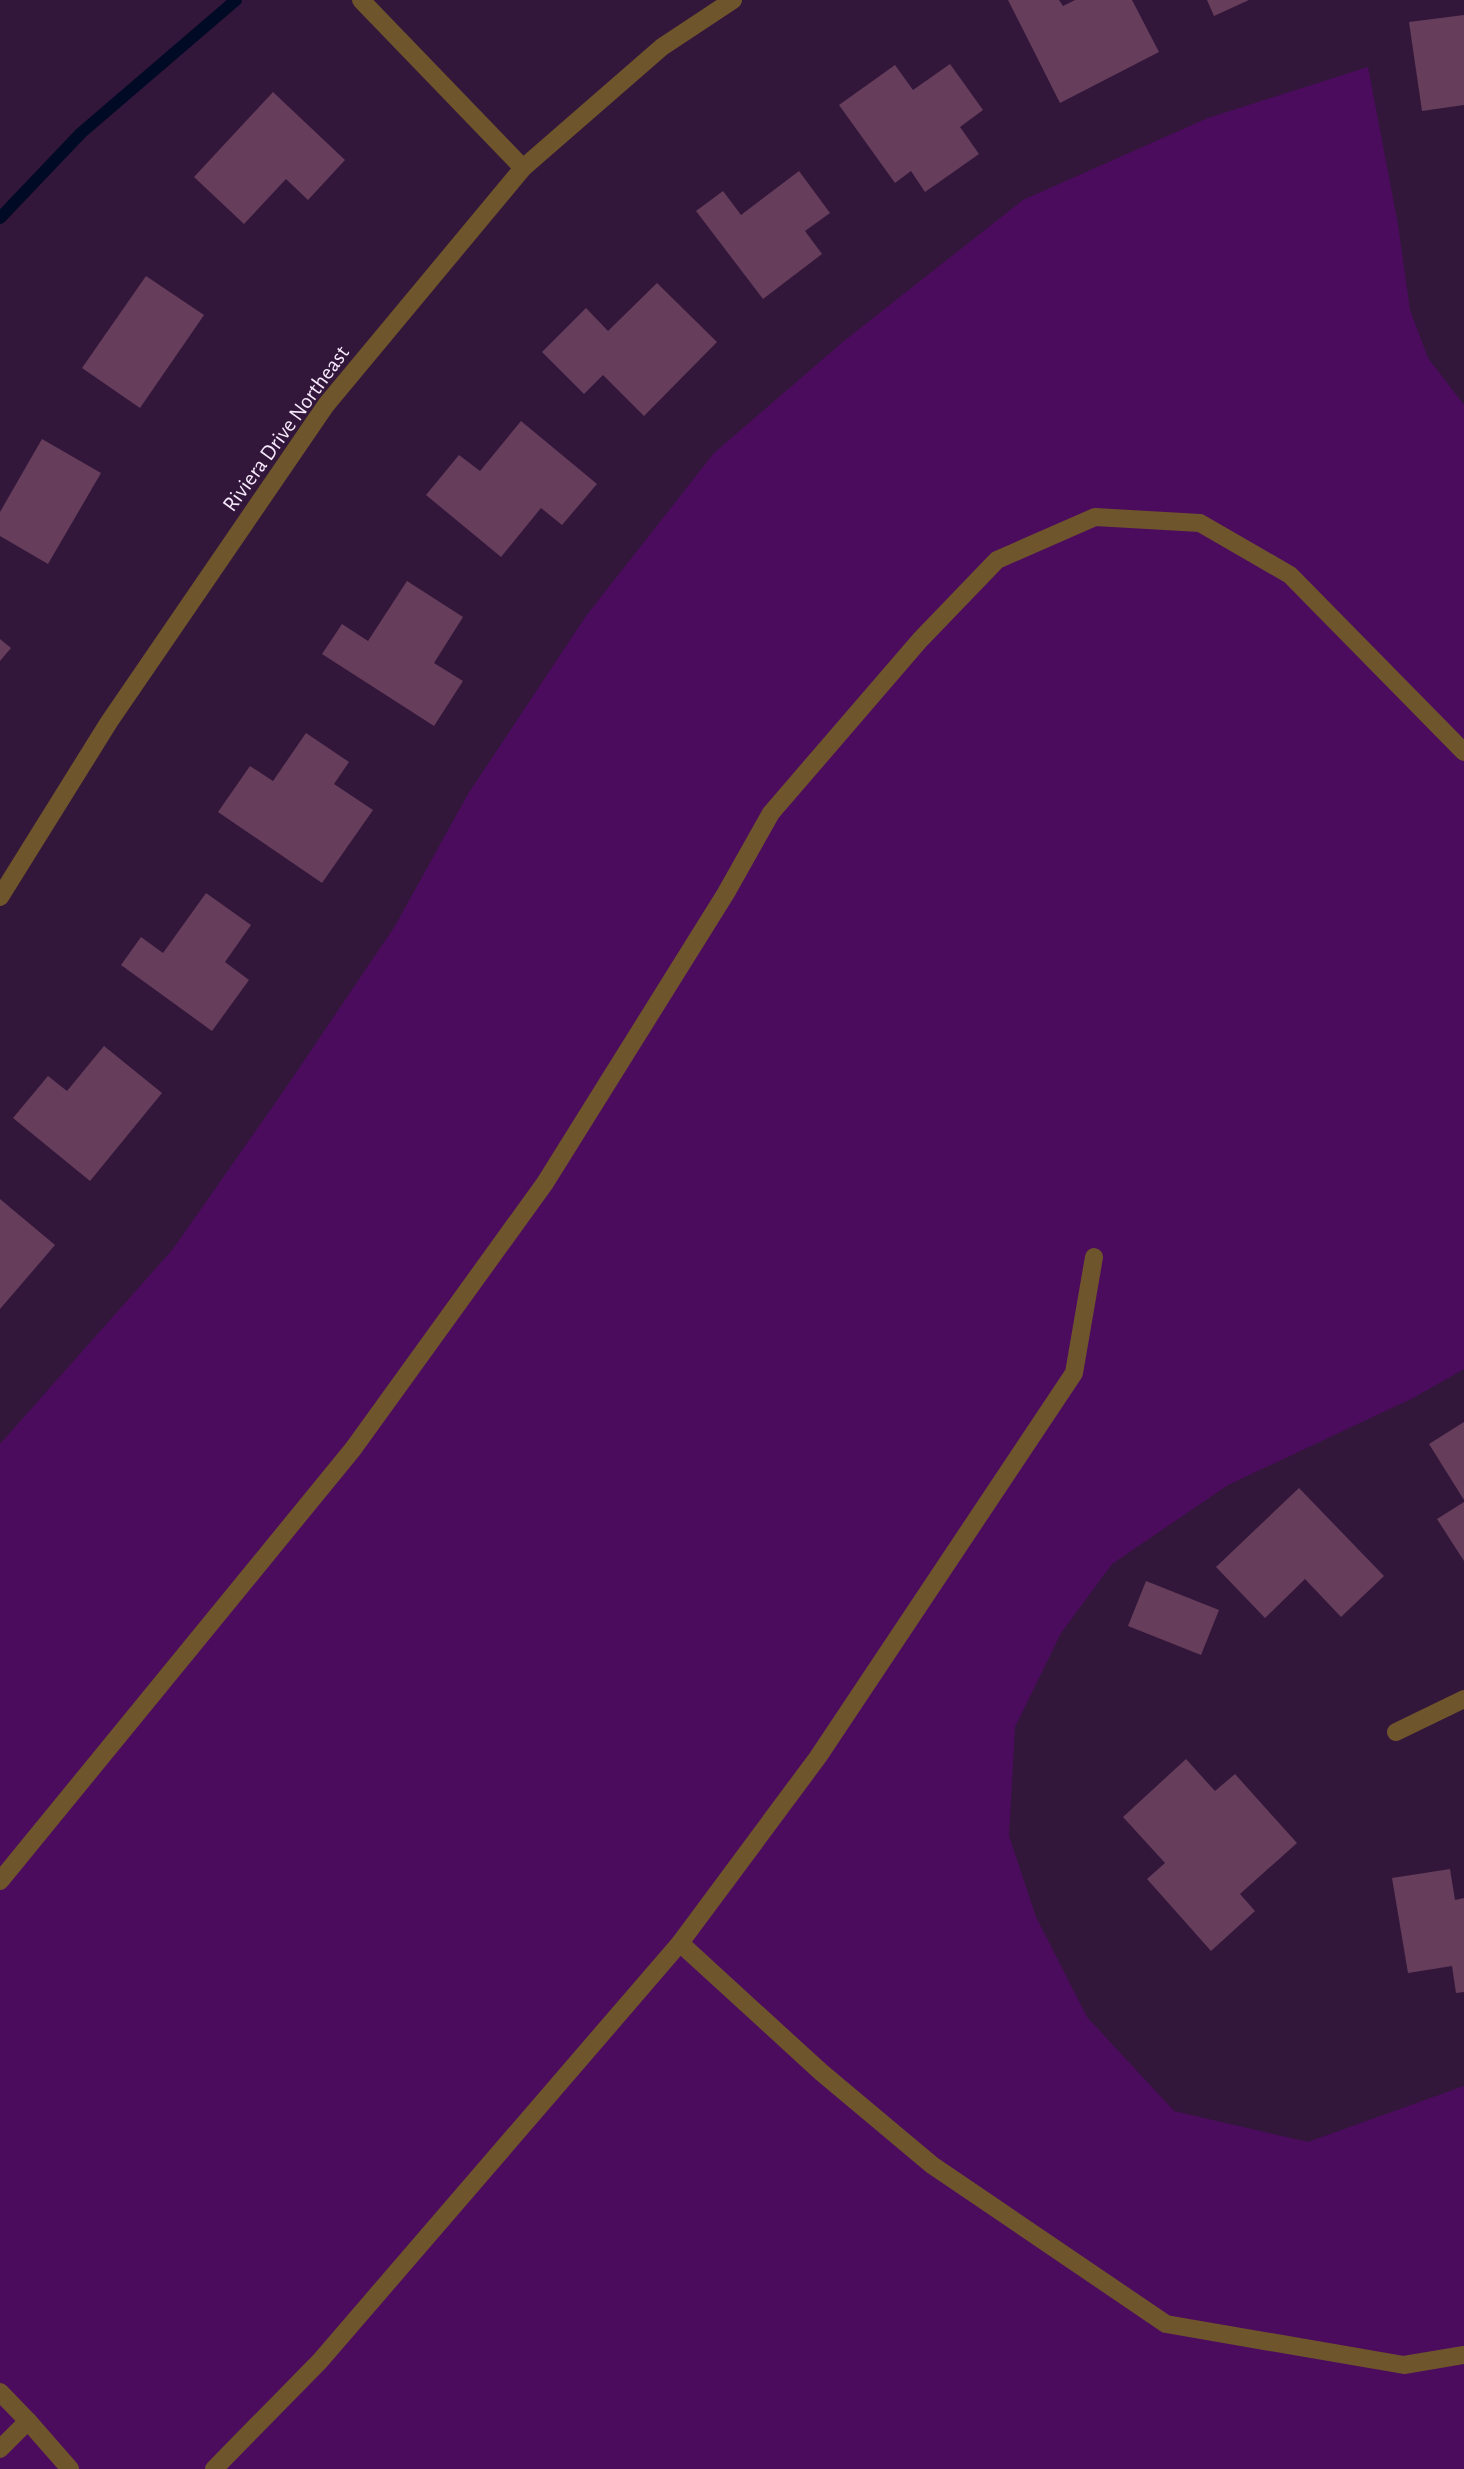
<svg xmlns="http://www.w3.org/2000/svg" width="1464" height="2469" font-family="'Alegreya Sans',sans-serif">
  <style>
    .green { fill: #4c0c5e }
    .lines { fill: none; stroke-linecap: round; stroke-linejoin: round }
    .stream { stroke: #000a24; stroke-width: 12 }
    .building { fill: #663d5b }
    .minor { stroke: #6f552c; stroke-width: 18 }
    .tertiary { stroke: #6f552c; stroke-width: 18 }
    .labels { text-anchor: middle; stroke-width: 4.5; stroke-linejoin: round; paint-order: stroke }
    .street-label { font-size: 22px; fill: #f8eafd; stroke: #32173b }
  </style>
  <rect width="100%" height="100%" fill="#32173b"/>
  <polygon class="green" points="1368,67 1398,225 1410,310 1428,358 1464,405 1464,1369 1413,1398 1228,1485 1112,1564 1061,1633 1015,1727 1009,1836 1036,1917 1087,2017 1174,2111 1308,2142 1464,2086 1464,2469 0,2469 0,1444 173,1249 285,1089 395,926 468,794 586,616 714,453 844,341 1023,200 1208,118"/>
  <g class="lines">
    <polyline class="stream" points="0,218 81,133 236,0"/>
  </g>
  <g class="building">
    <polygon points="1008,0 1059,0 1063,6 1075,0 1132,0 1159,52 1060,103"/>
    <polygon points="1207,0 1249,0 1214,16"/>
    <polygon points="1464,15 1464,105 1422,111 1409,22"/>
    <polygon points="950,64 983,110 960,127 979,154 925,192 911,171 895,183 839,105 895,65 913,90"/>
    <polygon points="273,92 345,160 308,200 286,179 244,224 194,177"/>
    <polygon points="799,171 830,213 805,231 822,254 763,299 696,211 723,191 741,215"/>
    <polygon points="146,276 204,315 140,408 82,368"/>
    <polygon points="657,283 717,342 644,416 603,375 584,394 542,352 586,308 608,331"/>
    <polygon points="521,421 597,484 562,525 541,508 501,557 426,495 459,455 480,471"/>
    <polygon points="42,439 101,473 48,564 0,536 0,512"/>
    <polygon points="407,581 463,617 434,663 463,681 434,726 322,654 342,624 368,641"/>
    <polygon points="0,639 11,648 0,661"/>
    <polygon points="306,733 349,762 334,784 373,810 322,883 218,812 250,766 273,781"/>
    <polygon points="206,893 251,925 225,962 249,980 212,1031 121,965 141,937 163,953"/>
    <polygon points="104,1046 162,1093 90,1181 13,1118 48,1076 67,1091"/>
    <polygon points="0,1199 55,1245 0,1309"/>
    <polygon points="1464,1422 1464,1500 1429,1444"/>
    <polygon points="1299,1488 1384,1576 1341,1617 1305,1579 1265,1618 1216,1567"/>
    <polygon points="1464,1502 1464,1561 1437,1519"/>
    <polygon points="1146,1581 1219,1610 1201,1655 1128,1626"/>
    <polygon points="1186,1759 1215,1791 1235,1774 1297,1843 1240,1894 1255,1911 1211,1951 1147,1879 1165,1863 1123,1817"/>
    <polygon points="1450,1869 1455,1900 1464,1898 1464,1992 1456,1993 1452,1966 1408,1973 1392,1878"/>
  </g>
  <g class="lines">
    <g class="minor">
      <polyline points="361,0 523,168"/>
      <polyline points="1396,1732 1464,1699"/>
      <polyline points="0,1881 353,1449 545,1183 726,893 771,813 920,640 997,560 1095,517 1200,523 1290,575 1464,752"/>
      <polyline points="680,1943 821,2072 932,2165 1166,2324 1404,2365 1464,2355"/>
      <polyline points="0,2392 28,2421 0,2449"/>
      <polyline points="28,2421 70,2469"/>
      <polyline points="214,2469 320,2361 680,1943 818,1757 1074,1373 1094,1257"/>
    </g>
    <polyline class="tertiary" points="0,897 109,722 326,405 523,168 662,47 733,0"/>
  </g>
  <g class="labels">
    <g class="street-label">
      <text transform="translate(285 428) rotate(-54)" y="8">Riviera Drive Northeast</text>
    </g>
  </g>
</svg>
